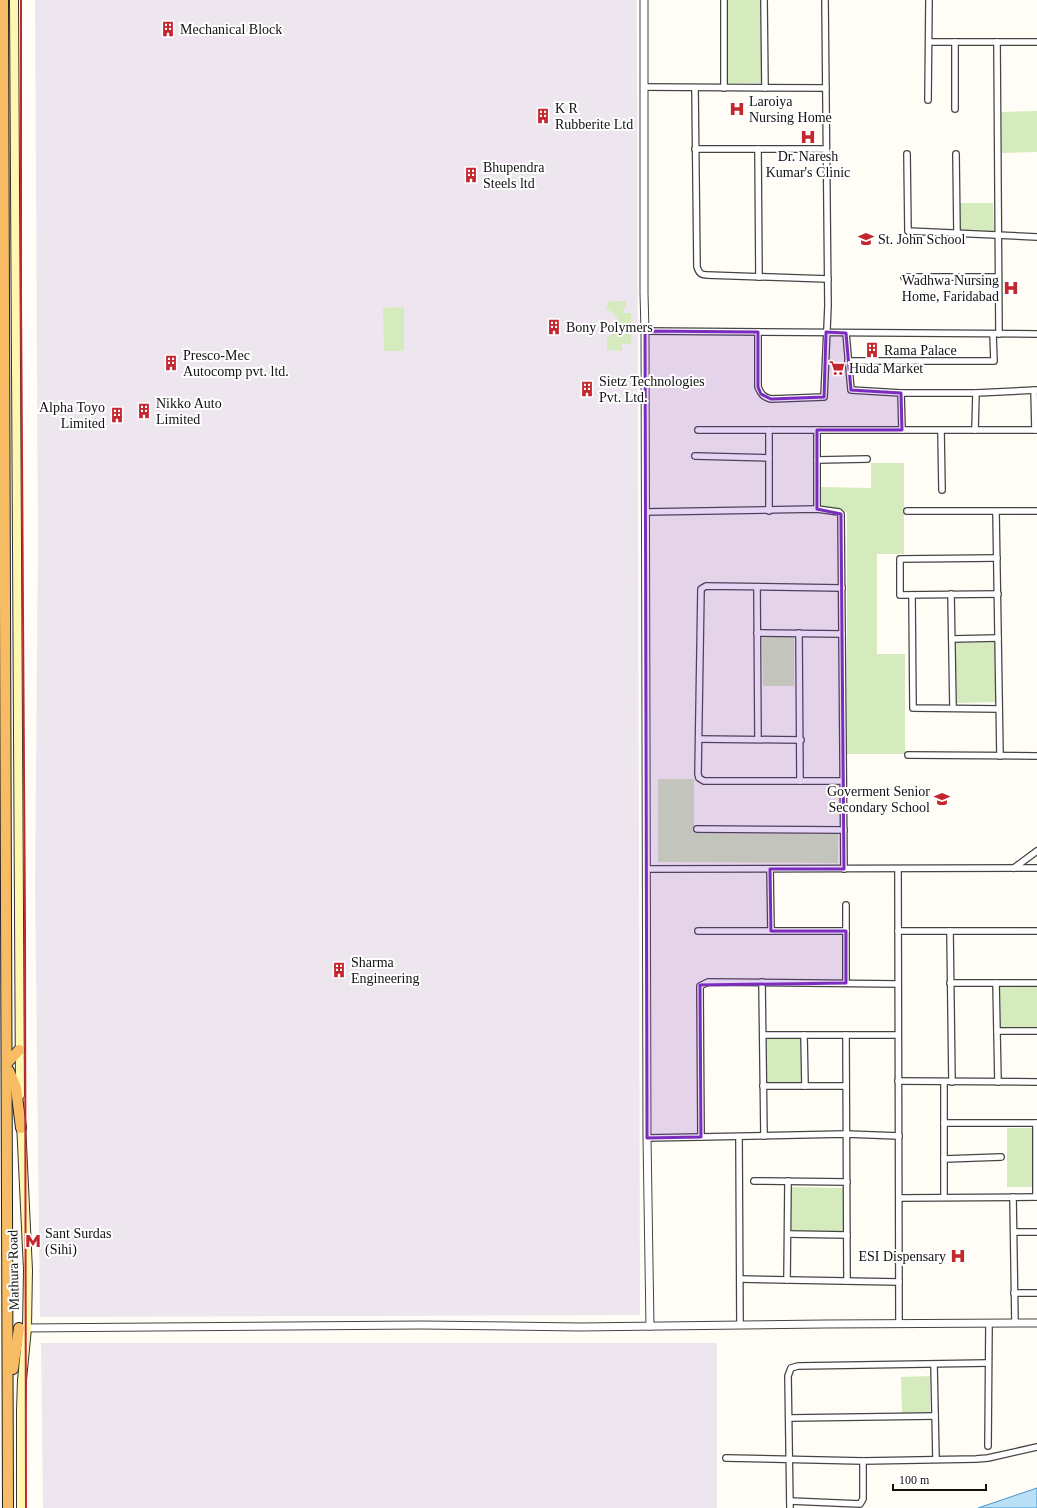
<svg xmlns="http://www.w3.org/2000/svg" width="1037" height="1508" font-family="'Times New Roman',serif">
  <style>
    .industrial { fill: #eee6ef }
    .green { fill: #d5ebbd }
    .water { fill: #b9e0f7; stroke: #3f96cf }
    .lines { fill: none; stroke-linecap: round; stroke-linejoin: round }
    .minor-casing { stroke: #444; stroke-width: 8 }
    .tertiary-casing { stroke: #444; stroke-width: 9 }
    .secondary-casing { stroke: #333; stroke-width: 10 }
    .trunk-casing { stroke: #222; stroke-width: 12 }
    .minor { stroke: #fff; stroke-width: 5.5 }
    .tertiary { stroke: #fff; stroke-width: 7 }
    .secondary { stroke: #fff6b0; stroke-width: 8 }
    .trunk { stroke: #f7bc64; stroke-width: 10 }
    .rail { stroke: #c4262e; stroke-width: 2 }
    .marked { fill: #7b2cbf; fill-opacity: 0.2; stroke: #7b2cbf; stroke-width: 3; stroke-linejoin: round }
    .labels { text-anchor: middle; stroke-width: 4; stroke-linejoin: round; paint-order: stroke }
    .poi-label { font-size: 14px; fill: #111; stroke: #fff; text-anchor: start }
    .street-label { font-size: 14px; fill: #111; stroke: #fff }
  </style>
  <rect width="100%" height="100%" fill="#fffdf5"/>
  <g class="industrial">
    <polygon points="35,0 637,0 640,1315 40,1317 35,885 38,545"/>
    <polygon points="41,1343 717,1343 717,1508 43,1508"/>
  </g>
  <g class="green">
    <rect x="728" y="0" width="33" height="83"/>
    <polygon points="1037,111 1037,152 1002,153 1001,112"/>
    <polygon points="960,203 993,203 994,232 960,233"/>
    <path d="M612,301h14v6l-2,1v5h7v31h-9v7l-15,-1v-12c14,-9 16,-22 -1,-29l2,-7z"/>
    <polygon points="404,307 404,351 384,351 383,308"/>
    <polygon points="871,463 904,463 904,554 877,554 877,654 905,654 905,754 847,754 847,512 821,512 821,487 871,488"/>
    <polygon points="762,637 794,637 794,686 763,686"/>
    <polygon points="995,642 997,702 957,703 955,643"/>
    <polygon points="658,779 694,779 694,833 838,834 838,863 658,862"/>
    <polygon points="1037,986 1037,1027 1000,1027 1000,987"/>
    <polygon points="801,1037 802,1082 766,1082 765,1038"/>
    <rect x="1007" y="1128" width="25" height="59"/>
    <polygon points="790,1187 844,1188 843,1231 790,1231"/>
    <polygon points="930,1376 930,1412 902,1413 901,1377"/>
  </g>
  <polygon class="water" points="1037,1488 1037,1508 978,1508"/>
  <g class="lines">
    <defs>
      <g id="minor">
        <polyline points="724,0 724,88"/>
        <polyline points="764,0 765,88"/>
        <polyline points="929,42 1037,42"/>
        <polyline points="997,42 999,334"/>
        <polyline points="644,87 826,88"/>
        <path d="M695,88l2,179c2,6 4,8 10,8l121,4"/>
        <polyline points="928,100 929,0"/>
        <polyline points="955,109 955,42"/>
        <polyline points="695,149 826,149"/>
        <polyline points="758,149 759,277"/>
        <polyline points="907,154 908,231 1037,237"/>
        <polyline points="956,154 957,233"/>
        <polyline points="904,277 998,277"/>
        <polyline points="645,331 1037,334"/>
        <path d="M758,332v55c3,7 5,10 13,12l53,-2 4,-91 -3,-306"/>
        <polyline points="846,333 851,390 901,393 976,393 975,430"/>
        <polyline points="848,361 994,361 993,334"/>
        <polyline points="1034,390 1035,430"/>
        <polyline points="901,393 902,430"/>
        <polyline points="976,393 1037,390"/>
        <polyline points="698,430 1037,430"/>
        <polyline points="817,430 817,509"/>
        <polyline points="941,431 942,490"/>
        <polyline points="695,456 769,458"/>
        <polyline points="817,460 867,459"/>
        <polyline points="769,511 769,430"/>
        <polyline points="907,511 1037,511"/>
        <polyline points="645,512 817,509 839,512 841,514 844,869"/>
        <polyline points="996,512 1000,756"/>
        <polyline points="997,558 900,559 900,595 998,594"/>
        <polyline points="757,587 758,739"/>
        <polyline points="842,588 706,586 701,589 698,774 699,778 704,781 843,781"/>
        <polyline points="951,594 953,708"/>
        <polyline points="912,595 913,708 999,709"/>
        <polyline points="757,633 842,634"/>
        <polyline points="799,633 800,781"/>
        <polyline points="952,639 998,638"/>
        <polyline points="699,739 801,740"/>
        <polyline points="908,755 1037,756"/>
        <polyline points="697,829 844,830"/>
        <polyline points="1014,868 1037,851"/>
        <polyline points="646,869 1037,868"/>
        <polyline points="770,869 771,931"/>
        <polyline points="898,870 899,1324"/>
        <polyline points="846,905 846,983"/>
        <polyline points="698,931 846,931"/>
        <polyline points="898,931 1037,931"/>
        <polyline points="950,931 952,1082"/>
        <polyline points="762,982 764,1136"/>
        <polyline points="950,983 1037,983"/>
        <polyline points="996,983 998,1082"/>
        <polyline points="997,1031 1037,1031"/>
        <polyline points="763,1035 898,1035"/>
        <polyline points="804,1035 805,1086"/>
        <polyline points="846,1035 847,1281"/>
        <polyline points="898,1081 1037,1082"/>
        <polyline points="944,1082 944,1197"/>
        <polyline points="763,1086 846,1086"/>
        <polyline points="944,1123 1037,1123"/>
        <polyline points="1036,1123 1036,1197"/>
        <polyline points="701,1137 700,990 700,986 708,982 898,984"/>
        <polyline points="739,1137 740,1325"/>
        <polyline points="647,1138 846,1134 899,1136"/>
        <polyline points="944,1159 1001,1157"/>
        <polyline points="754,1181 847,1182"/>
        <polyline points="1013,1197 1015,1323"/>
        <polyline points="900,1198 1037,1197"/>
        <polyline points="1014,1232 1037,1232"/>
        <polyline points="788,1234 847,1235"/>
        <polyline points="740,1279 899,1282"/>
        <polyline points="787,1280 788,1181"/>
        <polyline points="1014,1293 1037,1293"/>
        <polyline points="934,1365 936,1459"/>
        <polyline points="790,1418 935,1416"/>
        <polyline points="988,1446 989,1323"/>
        <polyline points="726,1458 863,1461 976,1459 988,1458 1037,1447"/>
        <polyline points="790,1501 860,1504 863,1499 863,1461"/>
        <polyline points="790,1508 788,1376 791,1368 798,1366 988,1363"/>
      </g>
      <g id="tertiary">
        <polyline points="644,0 644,293 645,331 647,1138 650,1326"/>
        <polyline points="22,1328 422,1325 580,1327 825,1324 1037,1323"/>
      </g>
      <g id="secondary">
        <polyline points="14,0 20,1095"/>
        <polyline points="21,1508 21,1410 22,1380 27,1328 28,1270 21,1123"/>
      </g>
      <g id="trunk">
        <polyline points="3,0 8,1508"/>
        <polyline points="7,1063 19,1050"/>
        <polyline points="9,1071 16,1088 21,1128"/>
        <polyline points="13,1369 19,1328"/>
      </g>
    </defs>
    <use href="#minor" class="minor-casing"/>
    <use href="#tertiary" class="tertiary-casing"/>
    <use href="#secondary" class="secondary-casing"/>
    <use href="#trunk" class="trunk-casing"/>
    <use href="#minor" class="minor"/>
    <use href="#tertiary" class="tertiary"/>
    <use href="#secondary" class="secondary"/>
    <use href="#trunk" class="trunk"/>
    <polyline class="rail" points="21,0 21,298 25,927 26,1508"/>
  </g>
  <path class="marked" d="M645,331l113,1v55l3,7 10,5 53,-2 2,-65 20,1 5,57 50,3 1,37h-85v79l24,5 3,355h-74l1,62h75v52l-146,2 1,152 -54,1z"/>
  <defs>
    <symbol id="building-bare" viewBox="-9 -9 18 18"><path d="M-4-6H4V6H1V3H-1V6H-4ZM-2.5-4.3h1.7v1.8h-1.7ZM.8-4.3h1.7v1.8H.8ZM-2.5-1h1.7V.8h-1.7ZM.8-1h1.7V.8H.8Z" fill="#c4262e" stroke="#fff" stroke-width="2.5" paint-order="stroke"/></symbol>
    <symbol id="hospital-bare" viewBox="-9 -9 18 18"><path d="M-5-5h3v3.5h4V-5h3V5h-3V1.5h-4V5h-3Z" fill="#c4262e" stroke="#fff" stroke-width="2.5" paint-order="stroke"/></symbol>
    <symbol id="school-bare" viewBox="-9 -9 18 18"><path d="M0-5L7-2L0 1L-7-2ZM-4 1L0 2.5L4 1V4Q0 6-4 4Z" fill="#c4262e" stroke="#fff" stroke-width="2.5" paint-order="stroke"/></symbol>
    <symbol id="supermarket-bare" viewBox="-9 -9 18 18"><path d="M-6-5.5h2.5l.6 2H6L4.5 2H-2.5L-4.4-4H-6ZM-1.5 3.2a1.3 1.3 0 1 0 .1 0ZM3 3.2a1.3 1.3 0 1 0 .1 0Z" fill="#c4262e" stroke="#fff" stroke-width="2.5" paint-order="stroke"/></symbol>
    <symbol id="metro-bare" viewBox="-9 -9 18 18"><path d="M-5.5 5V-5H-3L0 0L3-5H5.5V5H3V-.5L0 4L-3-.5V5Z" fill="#c4262e" stroke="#fff" stroke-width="2.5" paint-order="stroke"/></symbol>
  </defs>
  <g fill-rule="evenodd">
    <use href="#building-bare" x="157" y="18" width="22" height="22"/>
    <use href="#hospital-bare" x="726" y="98" width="22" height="22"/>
    <use href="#building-bare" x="532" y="105" width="22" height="22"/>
    <use href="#hospital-bare" x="797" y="126" width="22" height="22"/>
    <use href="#building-bare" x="460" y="164" width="22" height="22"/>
    <use href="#school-bare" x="855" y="228" width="22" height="22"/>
    <use href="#hospital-bare" x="1000" y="277" width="22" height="22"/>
    <use href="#building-bare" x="543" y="316" width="22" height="22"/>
    <use href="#building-bare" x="861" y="339" width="22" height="22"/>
    <use href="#building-bare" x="160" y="352" width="22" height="22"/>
    <use href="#supermarket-bare" x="826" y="357" width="22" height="22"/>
    <use href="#building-bare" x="576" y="378" width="22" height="22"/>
    <use href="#building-bare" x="133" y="400" width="22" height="22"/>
    <use href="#building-bare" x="106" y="404" width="22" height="22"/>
    <use href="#school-bare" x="931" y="788" width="22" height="22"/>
    <use href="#building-bare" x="328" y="959" width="22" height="22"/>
    <use href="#metro-bare" x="22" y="1230" width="22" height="22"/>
    <use href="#hospital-bare" x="947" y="1245" width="22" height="22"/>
  </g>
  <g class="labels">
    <g class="poi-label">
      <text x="180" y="34">Mechanical Block</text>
      <text x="749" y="106">Laroiya<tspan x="749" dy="16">Nursing Home</tspan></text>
      <text x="555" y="113">K R<tspan x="555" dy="16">Rubberite Ltd</tspan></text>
      <text x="808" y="161" text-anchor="middle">Dr. Naresh<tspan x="808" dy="16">Kumar's Clinic</tspan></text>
      <text x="483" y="172">Bhupendra<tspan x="483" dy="16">Steels ltd</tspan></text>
      <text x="878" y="244">St. John School</text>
      <text x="999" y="285" text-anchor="end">Wadhwa Nursing<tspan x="999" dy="16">Home, Faridabad</tspan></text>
      <text x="566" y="332">Bony Polymers</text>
      <text x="884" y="355">Rama Palace</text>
      <text x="183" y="360">Presco-Mec<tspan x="183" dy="16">Autocomp pvt. ltd.</tspan></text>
      <text x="849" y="373">Huda Market</text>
      <text x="599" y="386">Sietz Technologies<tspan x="599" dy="16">Pvt. Ltd.</tspan></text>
      <text x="156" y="408">Nikko Auto<tspan x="156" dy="16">Limited</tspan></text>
      <text x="105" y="412" text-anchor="end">Alpha Toyo<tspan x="105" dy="16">Limited</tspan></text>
      <text x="930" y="796" text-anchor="end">Goverment Senior<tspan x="930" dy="16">Secondary School</tspan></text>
      <text x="351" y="967">Sharma<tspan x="351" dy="16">Engineering</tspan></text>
      <text x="45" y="1238">Sant Surdas<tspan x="45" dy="16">(Sihi)</tspan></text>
      <text x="946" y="1261" text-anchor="end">ESI Dispensary</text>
    </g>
    <g class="street-label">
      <text transform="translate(13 1270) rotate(-91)" y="5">Mathura Road</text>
    </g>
  </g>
  <path d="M893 1484v6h93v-6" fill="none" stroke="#111111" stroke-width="2"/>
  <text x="899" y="1484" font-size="12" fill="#111111" stroke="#ffffff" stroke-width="3" paint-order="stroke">100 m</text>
</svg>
